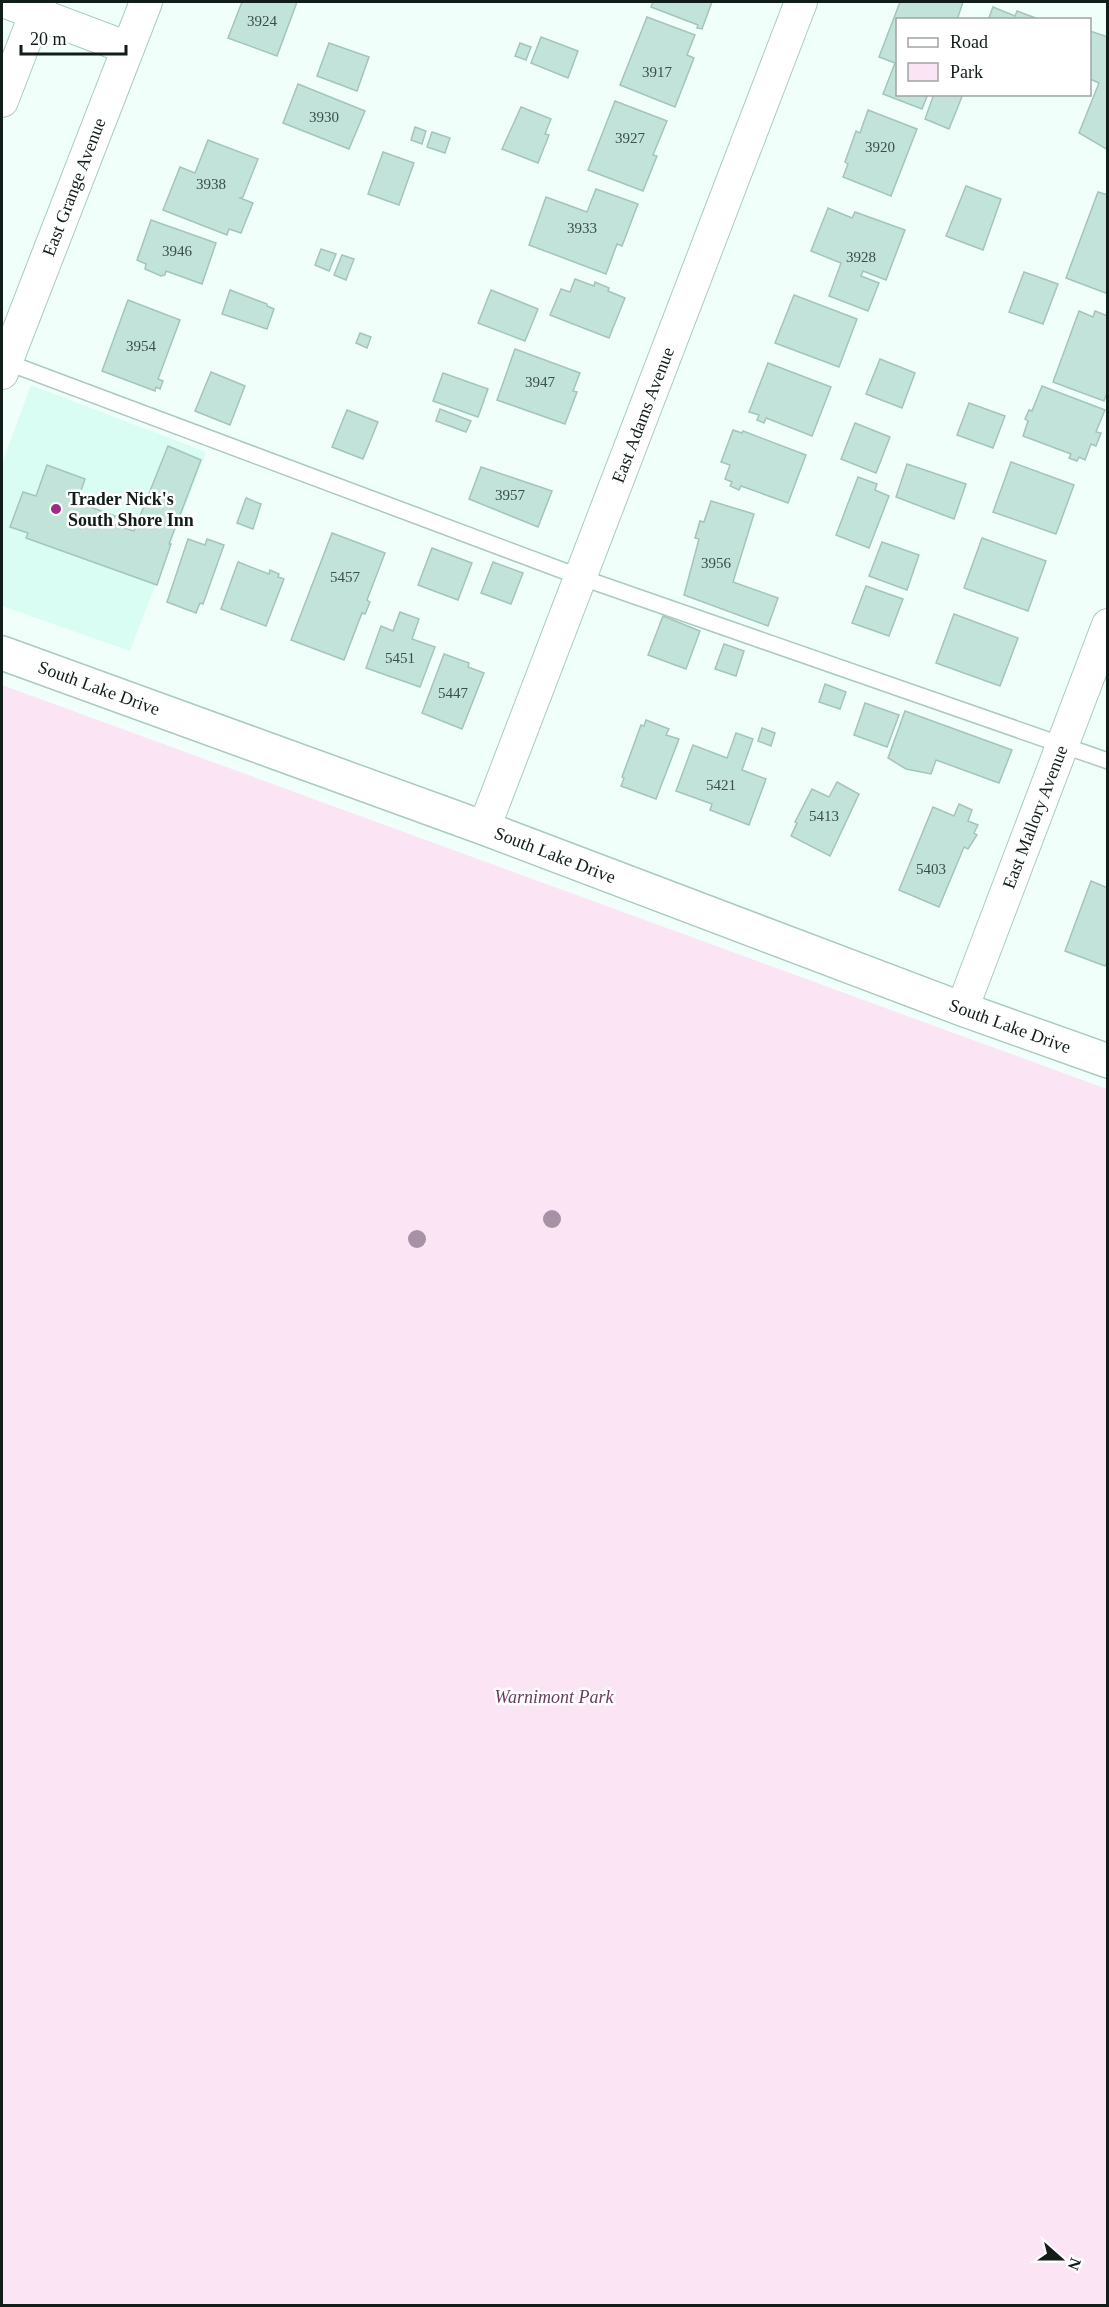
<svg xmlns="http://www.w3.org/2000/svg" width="1109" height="2307" font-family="Georgia,serif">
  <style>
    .built { fill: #dafdf3 }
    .green { fill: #fbe4f4 }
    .building { fill: #c1e3d9; stroke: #a4c5bb; stroke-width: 1.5 }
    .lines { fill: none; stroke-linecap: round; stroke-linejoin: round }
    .service-casing { stroke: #a9cbc1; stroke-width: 18 }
    .minor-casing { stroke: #a9cbc1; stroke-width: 34 }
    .secondary-casing { stroke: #a9cbc1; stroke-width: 36 }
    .service { stroke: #fff; stroke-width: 15 }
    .minor { stroke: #fff; stroke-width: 32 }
    .secondary { stroke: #fff; stroke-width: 33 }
    .tree { fill: #a792a5 }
    .poi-dot { fill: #9d2c89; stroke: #fff; stroke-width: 2 }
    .labels { text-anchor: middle; stroke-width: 5; stroke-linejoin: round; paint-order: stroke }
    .number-label { font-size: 15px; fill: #3c4e49 }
    .street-label { font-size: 18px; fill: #101d19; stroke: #fff }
    .poi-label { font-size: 18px; font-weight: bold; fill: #101d19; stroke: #fff; text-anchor: start }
    .park-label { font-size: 18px; font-style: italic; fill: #6b395f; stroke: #fff }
  </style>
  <rect width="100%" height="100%" fill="#f1fffb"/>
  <polygon class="built" points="31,385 206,452 130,651 2,606 2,463"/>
  <polygon class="green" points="2,685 1107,1089 1107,2305 2,2305"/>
  <g class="building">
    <polygon points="242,2 297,2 277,56 228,38"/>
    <polygon points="653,2 712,2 702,29 697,28 698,25 651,7"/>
    <polygon points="900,2 963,2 957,20 898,20 898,94 928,94 922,109 883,94 895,63 879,57"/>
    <polygon points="993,7 1015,16 1017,11 1041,20 988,20"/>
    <polygon points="647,17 695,35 687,55 694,58 675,107 620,85"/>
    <polygon points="1090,31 1108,37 1108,150 1079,133 1099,83 1090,79"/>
    <polygon points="541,37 578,51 568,78 531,63"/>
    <polygon points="329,43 369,57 357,91 317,76"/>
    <polygon points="520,43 531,47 526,60 515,56"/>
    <polygon points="298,84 365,111 349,149 283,123"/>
    <polygon points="934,94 963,94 949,129 925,119"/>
    <polygon points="615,101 667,121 653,155 657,156 643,191 588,170"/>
    <polygon points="521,107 551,119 545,134 549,135 538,163 502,149"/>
    <polygon points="868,110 917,129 891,196 843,177 848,164 845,162 856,131 860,133"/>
    <polygon points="415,127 426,131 422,144 411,140"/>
    <polygon points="432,132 450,138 445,153 427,147"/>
    <polygon points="208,140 258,159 243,197 240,198 253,203 241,233 229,229 227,235 163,210 180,167 195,173"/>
    <polygon points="383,152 414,163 399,205 368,194"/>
    <polygon points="966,186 1001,199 983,250 946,236"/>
    <polygon points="596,189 638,204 622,246 617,244 606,274 529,245 546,197 587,212"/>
    <polygon points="1098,192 1108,195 1108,294 1066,278"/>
    <polygon points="828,208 852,218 855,212 905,230 886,280 863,271 861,276 879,283 868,311 829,296 841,263 811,251"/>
    <polygon points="151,220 216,243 202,284 166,271 165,275 161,276 145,269 146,264 137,260"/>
    <polygon points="321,249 336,254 329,271 315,265"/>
    <polygon points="342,255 354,259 346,280 334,275"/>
    <polygon points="1024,272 1058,284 1043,324 1009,312"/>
    <polygon points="575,279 594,286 595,282 609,288 608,291 625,298 609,338 550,315 561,289 570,292"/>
    <polygon points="230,290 267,304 267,306 274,309 267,329 222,314"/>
    <polygon points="491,290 538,309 525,341 478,323"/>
    <polygon points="794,295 857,319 839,367 775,343"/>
    <polygon points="128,300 180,320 158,379 163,381 160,389 156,387 155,391 102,371"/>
    <polygon points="1079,311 1093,317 1095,311 1108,316 1108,390 1104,401 1053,382"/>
    <polygon points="360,333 371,337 367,348 356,343"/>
    <polygon points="515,349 580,373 573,391 577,392 565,424 497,400"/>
    <polygon points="880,359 915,373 902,408 866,394"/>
    <polygon points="768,363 831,387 812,436 766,418 764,423 757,420 759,415 749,412"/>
    <polygon points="211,372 245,386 230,425 195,411"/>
    <polygon points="443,373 488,389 478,417 433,401"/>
    <polygon points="1042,386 1105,410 1096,432 1101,433 1096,446 1091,444 1085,460 1079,457 1077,461 1069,458 1071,454 1023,436 1028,421 1025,419 1029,410 1032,411"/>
    <polygon points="969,403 1005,416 993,448 957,435"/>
    <polygon points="440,409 471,421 466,432 436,421"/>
    <polygon points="347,410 378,422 363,459 332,447"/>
    <polygon points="855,423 890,437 876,473 841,459"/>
    <polygon points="733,430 742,433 743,431 806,455 788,503 741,486 739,490 730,486 732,482 725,479 730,465 721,462"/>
    <polygon points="168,446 201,460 169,544 171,544 157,585 26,538 28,533 10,527 23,492 36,496 47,465 85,479 77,502 115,516 112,524 134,531"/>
    <polygon points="1011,462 1074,485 1056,534 993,512"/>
    <polygon points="907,464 966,484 954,519 896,497"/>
    <polygon points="481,467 552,491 538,527 469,499"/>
    <polygon points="858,477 877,484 875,490 889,496 869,548 836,535"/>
    <polygon points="246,498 261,504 253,529 237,523"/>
    <polygon points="711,501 754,514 733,582 778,598 768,626 684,595 699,539 695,538 700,521 704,522"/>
    <polygon points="332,533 385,553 367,600 370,602 365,614 362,613 344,660 291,640"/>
    <polygon points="982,538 1046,561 1028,611 964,588"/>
    <polygon points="188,539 205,545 207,539 224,545 203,604 200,603 196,613 167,602"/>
    <polygon points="882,542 919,555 907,590 869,576"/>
    <polygon points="432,548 472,563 458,600 418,585"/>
    <polygon points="238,562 269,574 270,570 279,574 278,577 284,579 266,626 221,609"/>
    <polygon points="493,562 523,573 511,604 481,593"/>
    <polygon points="866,586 903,599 889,636 852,623"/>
    <polygon points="400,612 419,619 412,639 435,647 420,687 366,668 381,626 393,631"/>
    <polygon points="954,614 1018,638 1000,686 936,663"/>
    <polygon points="663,616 700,631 686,669 648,655"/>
    <polygon points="724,644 744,651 736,676 715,669"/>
    <polygon points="444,654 469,663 468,667 484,673 462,729 422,713"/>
    <polygon points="825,684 846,692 840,709 819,702"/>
    <polygon points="865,703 899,715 887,747 854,735"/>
    <polygon points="905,711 1012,750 999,783 936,760 931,774 906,769 888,758"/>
    <polygon points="646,720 669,729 666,735 679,739 656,799 621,786 624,778 622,777 641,725 644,726"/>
    <polygon points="762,728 775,733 771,746 758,741"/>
    <polygon points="736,733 753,739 742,770 766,779 749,825 710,810 712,804 676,791 693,745 727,758"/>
    <polygon points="837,782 859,794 830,856 791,836 797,823 795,822 812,789 829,797"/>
    <polygon points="959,804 972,810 968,821 978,825 974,833 977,835 968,849 964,847 939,907 899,890 933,807 954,816"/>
    <polygon points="1091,881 1108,888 1108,960 1105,966 1065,951"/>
  </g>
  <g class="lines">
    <defs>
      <polyline id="service" points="6,362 580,577 1108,761"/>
      <g id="minor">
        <polyline points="6,2 128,48"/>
        <polyline points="2,101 40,2"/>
        <polyline points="2,373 146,2"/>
        <polyline points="484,828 801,2"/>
        <polyline points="962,1009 1108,625"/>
      </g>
      <polyline id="secondary" points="2,653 484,828 962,1009 1108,1061"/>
    </defs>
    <use href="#service" class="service-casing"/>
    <use href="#minor" class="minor-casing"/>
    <use href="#secondary" class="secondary-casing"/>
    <use href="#service" class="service"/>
    <use href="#minor" class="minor"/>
    <use href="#secondary" class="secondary"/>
  </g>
  <g class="tree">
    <circle cx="552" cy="1219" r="9"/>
    <circle cx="417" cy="1239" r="9"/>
  </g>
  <circle class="poi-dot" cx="56" cy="509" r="6"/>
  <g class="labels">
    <g class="number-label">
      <text x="262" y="26">3924</text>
      <text x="657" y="77">3917</text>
      <text x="324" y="122">3930</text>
      <text x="630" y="143">3927</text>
      <text x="880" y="152">3920</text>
      <text x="211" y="189">3938</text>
      <text x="582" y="233">3933</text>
      <text x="177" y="256">3946</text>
      <text x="861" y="262">3928</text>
      <text x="141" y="351">3954</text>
      <text x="540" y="387">3947</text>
      <text x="510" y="500">3957</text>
      <text x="716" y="568">3956</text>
      <text x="345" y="582">5457</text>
      <text x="400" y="663">5451</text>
      <text x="453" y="698">5447</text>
      <text x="721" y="790">5421</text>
      <text x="824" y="821">5413</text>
      <text x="931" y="874">5403</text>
    </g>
    <g class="street-label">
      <text transform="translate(74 187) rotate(-69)" y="6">East Grange Avenue</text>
      <text transform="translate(643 415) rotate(-69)" y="6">East Adams Avenue</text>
      <text transform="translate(99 688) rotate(20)" y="6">South Lake Drive</text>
      <text transform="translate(1035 817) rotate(-69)" y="6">East Mallory Avenue</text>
      <text transform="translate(555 855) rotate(21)" y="6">South Lake Drive</text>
      <text transform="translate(1010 1026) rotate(20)" y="6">South Lake Drive</text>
    </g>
    <g class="poi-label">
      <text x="68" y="505">Trader Nick's<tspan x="68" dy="21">South Shore Inn</tspan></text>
    </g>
    <g class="park-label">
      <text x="554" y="1703">Warnimont Park</text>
    </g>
  </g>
  <rect width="1109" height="2307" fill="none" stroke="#101d19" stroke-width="6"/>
  <rect x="896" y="18" width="195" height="78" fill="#ffffff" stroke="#9fa5a3" stroke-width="1.5"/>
  <rect x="908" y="38" width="30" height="9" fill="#ffffff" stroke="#9fa5a3" stroke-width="1.5"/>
  <text x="950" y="48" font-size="18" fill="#101d19">Road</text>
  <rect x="908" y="63" width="30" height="18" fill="#fbe4f4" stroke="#9fa5a3" stroke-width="1.5"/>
  <text x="950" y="78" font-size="18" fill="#101d19">Park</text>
  <g transform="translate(1061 2259) rotate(111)" stroke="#ffffff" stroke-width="4.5" paint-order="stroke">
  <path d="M0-4.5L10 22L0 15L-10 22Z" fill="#101d19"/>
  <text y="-9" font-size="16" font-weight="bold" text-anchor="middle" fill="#101d19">N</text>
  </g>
  <path d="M21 45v9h105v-9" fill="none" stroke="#101d19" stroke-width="3"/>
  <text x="30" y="45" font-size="18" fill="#101d19" stroke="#ffffff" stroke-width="4.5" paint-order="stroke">20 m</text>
</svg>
